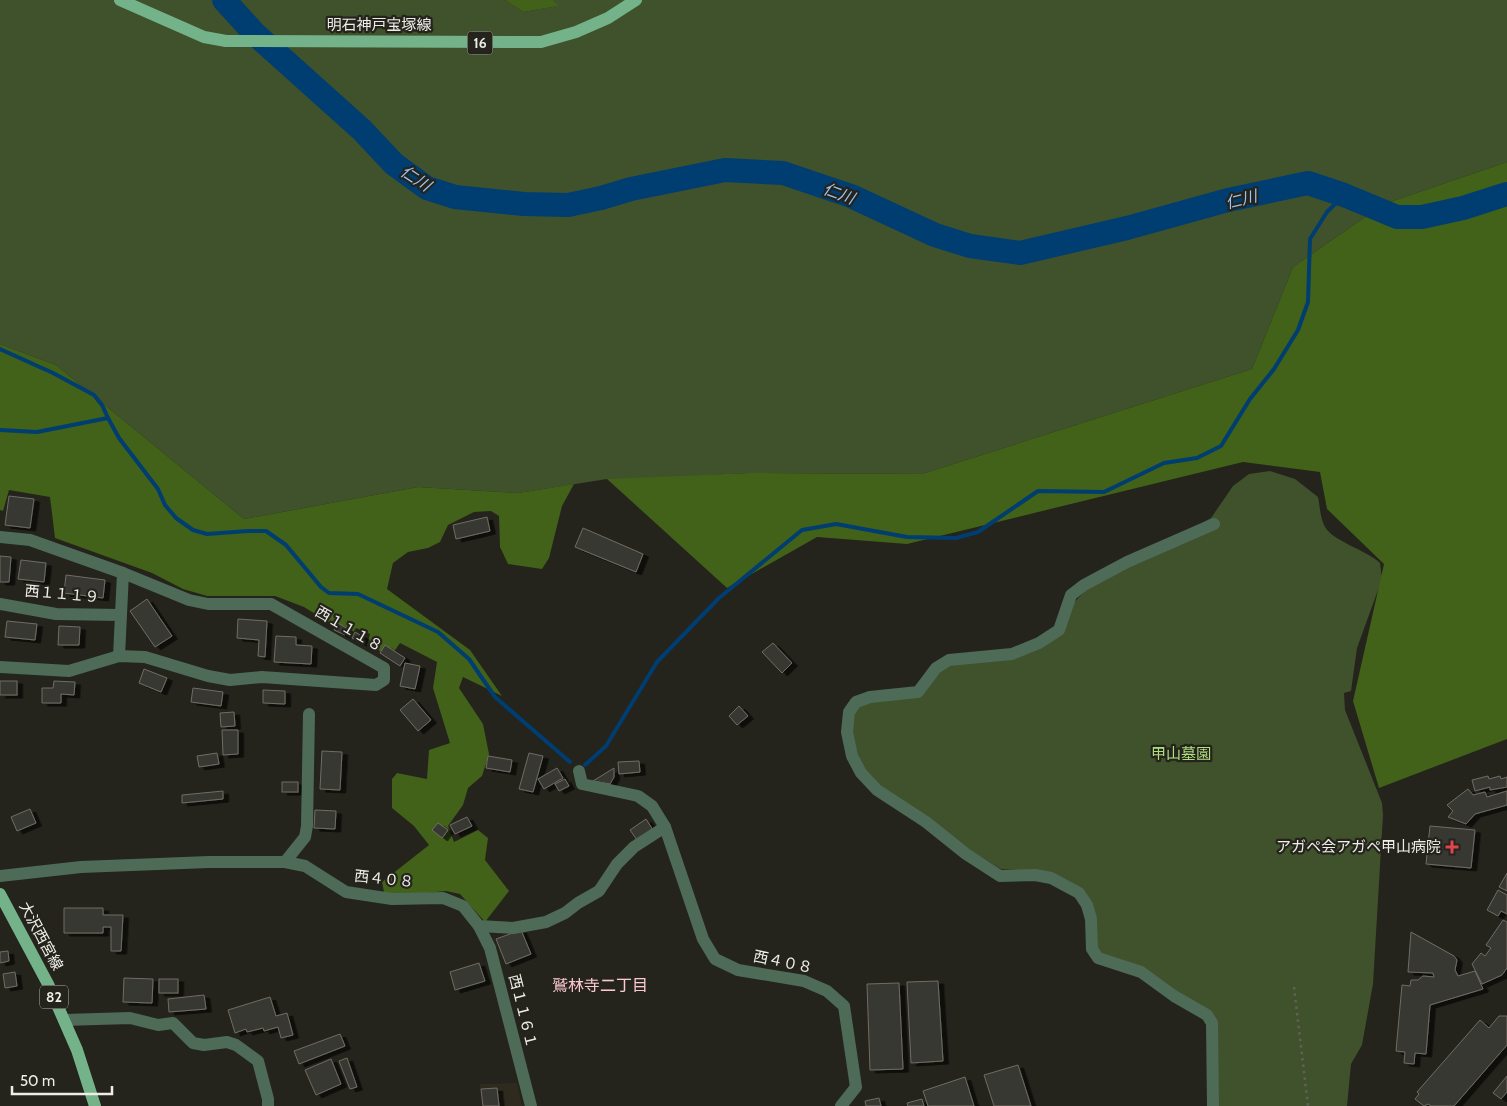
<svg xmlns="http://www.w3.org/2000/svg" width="1507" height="1106" font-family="Cabin,'Noto Sans JP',sans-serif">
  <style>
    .built { fill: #2e2b1e }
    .green { fill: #3f522c }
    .forest { fill: #426119 }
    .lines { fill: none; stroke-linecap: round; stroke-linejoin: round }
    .stream { stroke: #003d71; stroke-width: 4 }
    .river { stroke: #003d71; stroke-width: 24 }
    .building { fill: #393730; stroke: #6f6d65; filter: url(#shadow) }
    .path { stroke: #616059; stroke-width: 2.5; stroke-dasharray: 2.5 4; stroke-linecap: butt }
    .street { stroke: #4d6b57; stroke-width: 12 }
    .primary { stroke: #74b38a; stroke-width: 12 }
    .health-dot { fill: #e0444e; stroke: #24231c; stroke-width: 2 }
    .labels { text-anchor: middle; stroke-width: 4.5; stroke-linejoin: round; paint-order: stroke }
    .shield { fill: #24231c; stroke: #b1b0ab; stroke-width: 1 }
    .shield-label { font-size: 14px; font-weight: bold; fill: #eeede8 }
    .street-label { font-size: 15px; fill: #eeede8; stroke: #24231c }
    .park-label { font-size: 15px; fill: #afdf7e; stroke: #24231c }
    .poi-label { font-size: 15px; fill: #eeede8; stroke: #24231c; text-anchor: end }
    .water-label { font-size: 16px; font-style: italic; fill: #9ac4f3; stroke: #24231c }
    .neighbourhood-label { font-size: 16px; fill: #fdc9d1; stroke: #24231c }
  </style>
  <defs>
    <filter id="shadow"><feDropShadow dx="5.5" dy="3" stdDeviation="0" flood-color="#0009"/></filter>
  </defs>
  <rect width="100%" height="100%" fill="#24231c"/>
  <polygon class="built" points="517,1083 522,1106 482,1106 480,1084"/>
  <g class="green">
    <polygon points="0,0 505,0 523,12 558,6 553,0 1507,0 1507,162 1384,204 1293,267 1252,369 922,474 749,473 633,479 607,479 518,493 418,487 244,519 56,365 0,344"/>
    <path d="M1270,471l25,8 23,18c2,9 2,21 7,30 8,14 41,23 55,36l2,16 -25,69 -6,43 -7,2 1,17 37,93 1,12 -10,169 -11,61 -11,19 -4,42h-129l-2,-84 -114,-67 -5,-8 -6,-44 -57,-32 -33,-2 -33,-20 -88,-62 -14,-16 -9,-16 -5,-24 2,-18 5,-8 12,-3 48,-5 21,-25 11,-8 91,-17c13,-18 30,-46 46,-58l123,-71 22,-32 16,-12z"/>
  </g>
  <g class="forest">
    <polygon points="505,0 553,0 559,6 523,12"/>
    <polygon points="1507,162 1507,739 1379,788 1353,701 1384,564 1327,509 1320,472 1243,462 907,544 817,537 727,588 607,479 749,473 922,474 1252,369 1293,267 1384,204"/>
    <polygon points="0,344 56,365 244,519 418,487 518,493 574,484 562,506 549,558 542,569 508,564 500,547 499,516 491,511 474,512 448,525 440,542 428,548 408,552 393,563 387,589 470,650 502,696 463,677 459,688 483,724 489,754 482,776 468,788 463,805 448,826 454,842 478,830 488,838 485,860 509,891 485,922 460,894 446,891 385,897 382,882 429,845 414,826 392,808 392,779 397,773 427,779 429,750 450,743 433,688 437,662 400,643 391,656 367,645 370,634 356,628 351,636 304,607 275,596 207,596 183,589 152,573 55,538 50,497 9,490 3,511 0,510"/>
  </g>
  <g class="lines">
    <g class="stream">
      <polyline points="0,349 53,373 94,395 102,405 108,418 119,438 158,489 165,505 176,518 193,530 207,534 248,531 266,531 286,545 321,587 329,593 358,594 438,632 469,659 495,697 570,762"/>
      <polyline points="0,430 37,432 108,418"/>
      <polyline points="585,765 606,746 657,662 719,598 802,530 836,524 907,537 956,538 978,532 1038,491 1104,492 1164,463 1197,458 1221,446 1250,399 1274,369 1298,330 1308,302 1310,239 1327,212 1344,195"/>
    </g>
    <polyline class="river" points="224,0 255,34 362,130 394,164 427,188 455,197 524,204 568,205 601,198 631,189 725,170 783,173 851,196 935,235 970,246 1020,253 1127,228 1228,200 1308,183 1344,195 1397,217 1422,217 1463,208 1507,194"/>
  </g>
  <g class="building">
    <polygon points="9,496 34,499 30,528 5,525"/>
    <polygon points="487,517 490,531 456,539 453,525"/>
    <polygon points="583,528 643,554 636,572 575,547"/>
    <polygon points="0,556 11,557 9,582 0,582"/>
    <polygon points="21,560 46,563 44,582 18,579"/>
    <polygon points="66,575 105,580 103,598 64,593"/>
    <polygon points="147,599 172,636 155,647 130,611"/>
    <polygon points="238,619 267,621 265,657 258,656 259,640 237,638"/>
    <polygon points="7,621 37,624 35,640 5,637"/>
    <polygon points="338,623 348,629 345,635 334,630"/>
    <polygon points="59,626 80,627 79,645 58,645"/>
    <polygon points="355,632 364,637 361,643 352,638"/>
    <polygon points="276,636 296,637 296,645 312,646 311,664 274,662"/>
    <polygon points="773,643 792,663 782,673 762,652"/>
    <polygon points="385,645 405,658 400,666 380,653"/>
    <polygon points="405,663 420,666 415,689 400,686"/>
    <polygon points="144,669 167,678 161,692 139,683"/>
    <rect x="0" y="681" width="17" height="14"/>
    <polygon points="54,681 75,682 74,695 61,694 61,703 42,703 42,688 53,688"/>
    <polygon points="193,688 223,692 221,706 191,702"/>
    <polygon points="263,690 285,691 285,704 263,703"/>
    <polygon points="413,699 431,720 418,731 400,710"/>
    <polygon points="739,706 748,716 737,725 729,716"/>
    <polygon points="234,712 235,726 221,727 220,713"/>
    <polygon points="222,730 238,730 238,754 223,755"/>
    <polygon points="322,751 342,752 340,790 320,789"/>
    <polygon points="217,753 219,764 199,767 197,756"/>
    <polygon points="529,753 543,756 533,792 519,789"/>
    <polygon points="488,756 512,760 510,772 486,768"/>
    <polygon points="639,761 640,772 619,774 618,762"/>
    <polygon points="557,768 563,778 544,789 538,779"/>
    <polygon points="614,768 614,777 610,784 593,781"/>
    <polygon points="1488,776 1489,779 1500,776 1501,779 1507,777 1507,787 1490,790 1490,787 1475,791 1472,780"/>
    <polygon points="565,779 569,786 559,791 555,784"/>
    <rect x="282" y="782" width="16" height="10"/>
    <polygon points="1468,789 1473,795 1485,792 1487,797 1507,791 1507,805 1475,814 1466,824 1448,817 1453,811 1447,805"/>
    <polygon points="223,791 223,799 182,803 182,795"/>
    <polygon points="30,809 36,823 17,831 11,817"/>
    <polygon points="315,810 336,811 335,829 314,828"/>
    <polygon points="467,817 472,826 455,834 450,825"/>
    <polygon points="646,819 653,830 637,840 630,830"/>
    <polygon points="438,823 448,830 442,838 432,830"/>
    <polygon points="1430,826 1475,830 1471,868 1426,864"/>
    <polygon points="1507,873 1507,891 1499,887"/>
    <polygon points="1498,890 1507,895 1507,914 1501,911 1498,916 1487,910"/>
    <polygon points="64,908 103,908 103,915 123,915 121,951 111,951 111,927 103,927 103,933 64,933"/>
    <polygon points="1503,920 1507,922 1507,968 1502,975 1482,984 1472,964 1481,953 1485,956 1491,948 1486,945"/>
    <polygon points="521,930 531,954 506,964 496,939"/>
    <polygon points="1411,932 1454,956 1457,960 1455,970 1458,976 1475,971 1483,989 1430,1005 1426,1054 1415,1053 1414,1064 1404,1063 1405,1052 1396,1051 1402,985 1410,986 1411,980 1418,980 1423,976 1434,977 1433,973 1408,972"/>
    <polygon points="8,951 9,961 0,963 0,952"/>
    <polygon points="479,963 485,981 455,990 450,972"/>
    <polygon points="15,972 17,986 5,988 3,974"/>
    <polygon points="124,978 153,979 152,1003 123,1002"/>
    <rect x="159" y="979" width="19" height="14"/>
    <polygon points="938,981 943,1061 911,1063 907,982"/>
    <polygon points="899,983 903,1069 870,1070 867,984"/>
    <polygon points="204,995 206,1009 169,1012 168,999"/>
    <polygon points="270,997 276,1016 287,1013 293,1035 281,1038 278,1027 264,1031 263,1028 247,1032 246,1029 235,1033 228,1010"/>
    <polygon points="1499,1016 1507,1016 1507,1045 1454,1106 1431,1106 1428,1104 1424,1106 1415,1099 1419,1094 1417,1092 1480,1020 1489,1028"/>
    <polygon points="340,1034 345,1046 299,1064 294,1051"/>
    <polygon points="347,1058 357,1087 350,1089 339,1061"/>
    <polygon points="331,1059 341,1084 316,1095 305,1070"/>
    <polygon points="1018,1065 1031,1106 994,1106 984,1075"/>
    <polygon points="1507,1076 1507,1092 1501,1099 1493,1093"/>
    <polygon points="965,1077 974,1106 928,1106 923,1091"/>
    <polygon points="497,1088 499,1106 483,1106 481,1089"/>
    <polygon points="879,1098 881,1106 866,1106 865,1101"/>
    <polygon points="922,1099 924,1106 908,1106 907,1103"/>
  </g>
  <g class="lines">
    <polyline class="path" points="1294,987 1308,1106"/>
    <g class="street">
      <polyline points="0,537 30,540 123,573 189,600 208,604 271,604 384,668 384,680 376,685 262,677 230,680 208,676 145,657 119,656 69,671 0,667"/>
      <polyline points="0,604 56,614 121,615"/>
      <polyline points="119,656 123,573"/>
      <polyline points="579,771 582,784 638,796 652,806 665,827 703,939 715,959 738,970 804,981 827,991 844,1006 856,1087 841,1106"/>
      <polyline points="285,862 305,837 307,826 309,714"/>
      <polyline points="0,876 81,867 209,862 285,862 305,866 346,892 392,899 443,898 463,906 479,926 513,928 546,922 565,913 578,903 599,891 617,864 634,847 665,827"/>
      <polyline points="479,926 490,948 531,1106"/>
      <polyline points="64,1020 130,1018 158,1025 173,1023 193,1043 204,1045 227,1042 236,1045 258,1061 268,1099 268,1106"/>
      <polyline points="1213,1106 1212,1023 1207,1015 1174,996 1141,972 1098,958 1092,949 1091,919 1087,905 1079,893 1051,878 1035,875 1000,876 966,854 926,822 877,790 861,773 852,756 847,732 849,712 856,702 870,697 918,692 936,668 949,660 1012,654 1039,643 1059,630 1071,595 1084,585 1127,562 1214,524"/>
    </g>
    <g class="primary">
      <polyline points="120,0 204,37 226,41 541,42 576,32 608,18 636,0"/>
      <polyline points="0,894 48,984 77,1050 95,1106"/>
    </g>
  </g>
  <path class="health-dot" d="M1449.5 839.5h5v5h5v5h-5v5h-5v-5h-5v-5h5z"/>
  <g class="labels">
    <g class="shield">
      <rect x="467.5" y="31.5" width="25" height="23" rx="4"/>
      <rect x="40" y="985.5" width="28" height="23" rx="4"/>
    </g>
    <g class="shield-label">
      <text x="480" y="48">16</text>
      <text x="54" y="1002">82</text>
    </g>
    <g class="street-label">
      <text x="379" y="30">明石神戸宝塚線</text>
      <text transform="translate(62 594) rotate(5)" y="5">西１１１９</text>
      <text transform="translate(349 629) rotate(30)" y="5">西１１１８</text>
      <text transform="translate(384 879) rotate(6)" y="5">西４０８</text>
      <text transform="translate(41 936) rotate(62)" y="5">大沢西宮線</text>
      <text transform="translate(783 962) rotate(12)" y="5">西４０８</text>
      <text transform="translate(523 1011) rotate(76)" y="5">西１１６１</text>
    </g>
    <g class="park-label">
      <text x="1181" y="759">甲山墓園</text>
    </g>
    <g class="poi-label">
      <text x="1441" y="852">アガペ会アガペ甲山病院</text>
    </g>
    <g class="water-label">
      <text transform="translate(416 178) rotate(33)" y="6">仁川</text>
      <text transform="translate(839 193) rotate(20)" y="6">仁川</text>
      <text transform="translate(1241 199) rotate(-14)" y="6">仁川</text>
    </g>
    <g class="neighbourhood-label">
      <text x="600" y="991">鷲林寺二丁目</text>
    </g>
  </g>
  <path d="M12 1086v8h100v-8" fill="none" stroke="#eeede8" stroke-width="2.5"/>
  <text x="20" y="1086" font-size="15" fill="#eeede8" stroke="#24231c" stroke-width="4" paint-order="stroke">50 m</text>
</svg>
